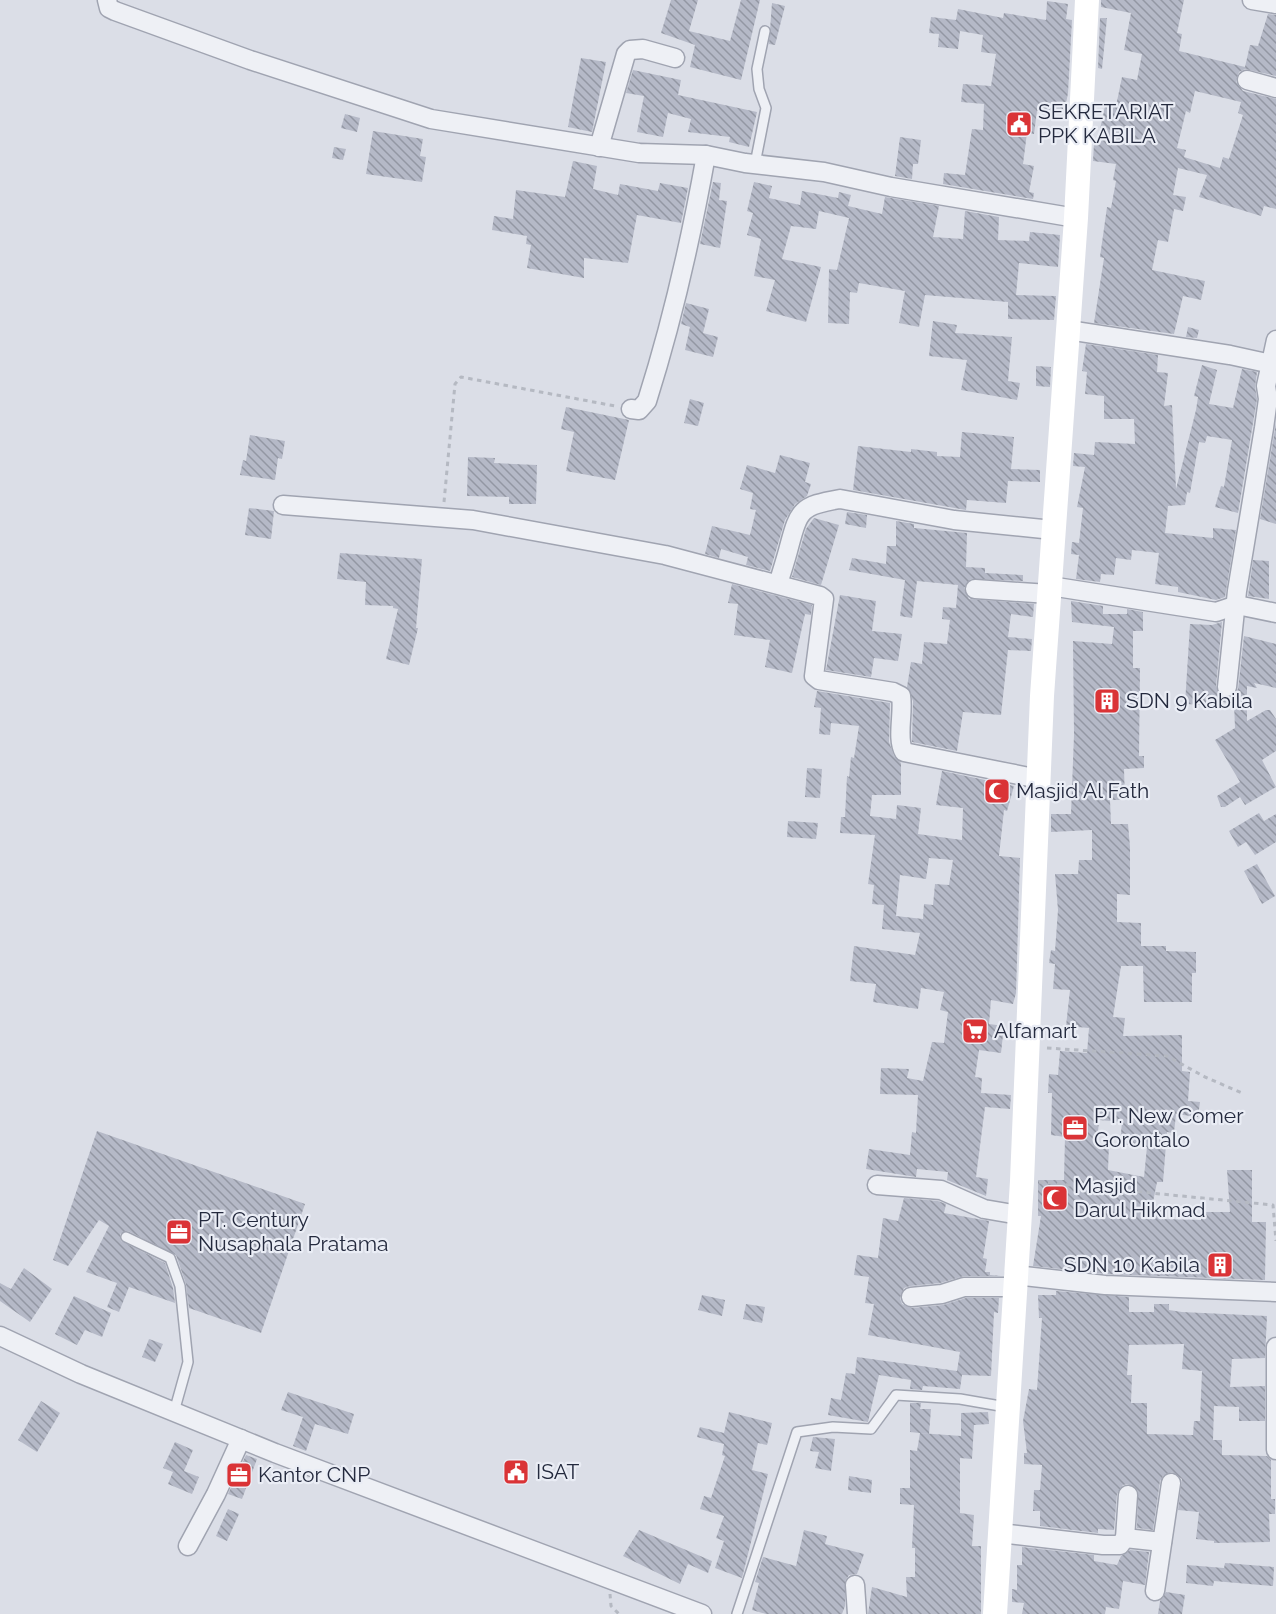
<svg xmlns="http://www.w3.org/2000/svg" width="1276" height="1614" font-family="Raleway,sans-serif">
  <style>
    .building { fill: url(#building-back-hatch); fill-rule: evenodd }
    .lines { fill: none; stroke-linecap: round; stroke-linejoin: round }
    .lane-casing { stroke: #a0a4b1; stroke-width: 12 }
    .street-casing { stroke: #a0a4b1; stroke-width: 21 }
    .path { stroke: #b5b9c2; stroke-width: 3; stroke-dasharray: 4.5 4.5; stroke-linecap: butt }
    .lane { stroke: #eef0f5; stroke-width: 9 }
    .street { stroke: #eef0f5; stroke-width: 18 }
    .secondary { stroke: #fff; stroke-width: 24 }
    .labels { text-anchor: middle; stroke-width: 4.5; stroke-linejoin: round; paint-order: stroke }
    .poi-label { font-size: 21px; fill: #242a3e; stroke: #eaedf5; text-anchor: start }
  </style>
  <defs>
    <pattern id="building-back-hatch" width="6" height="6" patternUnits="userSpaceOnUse" patternTransform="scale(1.5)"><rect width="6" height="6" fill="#b5b9c7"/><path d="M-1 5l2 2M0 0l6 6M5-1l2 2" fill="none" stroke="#9397a3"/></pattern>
  </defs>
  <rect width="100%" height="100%" fill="#dbdee7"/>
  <g class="building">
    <polygon points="671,0 698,0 689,31 730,41 741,0 760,0 741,80 690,67 695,45 661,33"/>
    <path d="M1101,0h83l-7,33 5,1 -3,17 66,16 5,-22 8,1 10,-32 8,1v61l-31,-7 -6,3 -3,10 7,9 33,8v110l-12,-3 -3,10 -62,-19 8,-22 -29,-7 -5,27 13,2 -3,14 -9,-2 -6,33 -10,-2 -6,30 53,11 -4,19 -18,-4 -9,38 -80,-11 10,-65 -4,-1 7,-50 4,1 5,-27 -3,-1 3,-16 -23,-3 1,-18h3l8,-37h11l6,-29 15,3 5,-26 -18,-4 7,-37 -30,-6zM1195,91l46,11 -3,11 5,2 -14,44 -6,-2 -3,11 -36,-11 2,-7 -9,-2 9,-37 4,2z"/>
    <polygon points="1047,1 1068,4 1066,19 1072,20 1068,93 1064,114 1037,111 1034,134 1027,133 1023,164 1034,166 1029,192 1034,193 1033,199 943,184 944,173 965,175 972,129 983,130 984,104 961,102 963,84 991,86 996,54 981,52 983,35 960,31 958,49 938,47 939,34 929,33 931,17 956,20 958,9 1003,18 1004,13 1046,20"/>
    <polygon points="772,3 785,6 775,45 769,44"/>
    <polygon points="1100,18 1107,18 1102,69 1098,68"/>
    <polygon points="581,58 606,62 592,132 568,127"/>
    <polygon points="633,70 681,80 678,95 757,112 749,147 729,142 730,137 688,132 691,119 668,113 663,137 637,132 644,96 626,93"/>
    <polygon points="345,114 360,118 357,132 341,128"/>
    <polygon points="373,131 423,139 420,156 426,157 422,182 366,174"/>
    <polygon points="900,137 921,140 918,164 913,164 912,179 895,176"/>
    <polygon points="334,147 346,149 343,160 332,158"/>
    <polygon points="573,161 597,166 593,189 618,195 620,184 658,191 660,183 688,188 681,223 637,215 628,263 584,258 584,278 527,268 531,245 526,244 527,236 492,230 494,216 513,219 516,190 565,197"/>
    <polygon points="713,182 721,183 719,200 727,201 720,248 700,244"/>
    <polygon points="754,182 772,186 769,198 800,205 802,191 838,198 839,192 851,195 848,206 882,214 885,197 939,206 933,237 963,239 965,211 999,217 998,240 1029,241 1030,232 1060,235 1058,267 1019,263 1016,295 1056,296 1054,320 1008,319 1008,302 925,295 919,327 899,323 905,291 859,283 857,293 850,292 849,324 828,323 829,269 837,270 849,218 819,211 816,229 791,226 782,259 821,267 806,322 766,311 775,280 754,276 761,239 747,235 753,213 747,211"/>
    <polygon points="686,303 709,309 703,333 718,337 713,357 685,350 690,327 681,324"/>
    <polygon points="933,321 957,325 955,333 1012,337 1008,381 1020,383 1017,400 961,390 967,360 929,356"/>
    <polygon points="1188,327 1199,330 1197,338 1186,337"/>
    <polygon points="1086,344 1158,355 1157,372 1168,373 1164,406 1172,405 1176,489 1196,410 1198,397 1194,396 1202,365 1217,370 1209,404 1233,408 1242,369 1257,372 1255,387 1257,399 1238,513 1215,507 1221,486 1224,487 1232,440 1207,436 1205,443 1199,442 1190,493 1187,492 1185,505 1168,506 1165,533 1213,538 1213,528 1236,530 1225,597 1216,600 1178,592 1178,587 1155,584 1159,553 1132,550 1131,560 1116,558 1114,575 1101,574 1100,582 1076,579 1079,555 1071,554 1072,542 1079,543 1083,508 1077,507 1085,467 1073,466 1074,453 1094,455 1095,442 1135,444 1134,419 1104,419 1104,396 1085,394 1087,372 1082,371"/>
    <polygon points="1036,366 1051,367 1050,387 1036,386"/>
    <polygon points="690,399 704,403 698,426 684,423"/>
    <polygon points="566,407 629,420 615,480 566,471 574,432 561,429"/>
    <polygon points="1276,423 1276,524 1260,519"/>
    <polygon points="962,432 1014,437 1011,469 1040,470 1040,482 1008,481 1006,503 967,500 966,510 853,490 858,446 911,452 911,449 937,452 937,456 960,457"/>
    <polygon points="250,435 285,441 282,459 278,458 275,480 240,475 243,460 246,461"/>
    <polygon points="780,455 810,463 805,482 811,484 807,496 795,504 785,520 770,571 746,565 748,557 721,549 719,558 705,554 712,526 750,535 756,510 750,509 753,493 740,489 747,465 775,473"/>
    <polygon points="468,457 495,458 494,463 537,465 536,504 509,504 509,497 467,496"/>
    <polygon points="249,508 274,511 271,539 245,535"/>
    <polygon points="847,512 867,515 866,528 845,524"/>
    <polygon points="814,518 839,525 821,585 792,577 806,529"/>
    <polygon points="896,521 914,524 914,528 967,533 966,567 985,568 985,573 1023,575 1023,581 971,579 964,588 969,599 1034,604 1033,617 1011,614 1008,637 1032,639 1031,651 1008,650 1001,715 963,712 957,751 912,742 913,701 907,687 911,662 922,664 924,642 947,644 950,620 942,619 943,607 956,608 958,585 917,581 912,618 900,616 905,580 849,570 852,558 886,564 887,546 896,546"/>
    <polygon points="340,553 422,559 416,628 418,628 409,665 386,659 398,609 393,608 393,606 365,605 366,582 337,579"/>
    <polygon points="1253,560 1269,561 1269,599 1248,596"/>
    <polygon points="732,584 812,605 811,615 805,614 792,673 765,667 770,640 734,635 738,604 728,603"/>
    <polygon points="840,595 876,601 872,631 902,634 898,661 874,658 871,677 826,670"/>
    <path d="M1071,601l32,5v8h24v-5l16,3v19h-10v37h7l-1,88h5v12l-20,1 1,31h-15l1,24h17l2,23v48l-13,-1v28l24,1v23h25v5l30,1v21h-4v29h-48l-1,-36h-22l-8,51 12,1 -2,18 59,-1v36l8,1 -2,29 12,1 -2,15 -22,-3 -2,19 -7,-1 -4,50h-6l-5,25 11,1 -1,11 39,1v-8h29l-3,-42h25v52h14l-1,58 -159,-6 -73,-8 8,-50h-3v-36h26l1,-43 -14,-2 1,-42h-4l1,-19 9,1 2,-24 27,2 2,-25 -23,-2 4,-36 -17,-1 2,-25 -6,-1 2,-13 4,1 3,-41 -3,-36h23l1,-14h13v-30l-41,2v-18h20l3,-79 -1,-94 39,3 2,-17 -42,-5zM1099,1120l23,2 -2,22 27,3 -3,30 -36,-7 1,-26h-12z"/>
    <polygon points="1222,622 1216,686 1221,696 1231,697 1238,689 1244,636 1276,644 1276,688 1254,683 1257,688 1247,686 1247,721 1266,710 1270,710 1276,719 1276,751 1262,760 1276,787 1245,805 1240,797 1225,807 1221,807 1217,796 1240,782 1215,740 1235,728 1234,703 1206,701 1206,705 1185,704 1190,624 1212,625"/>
    <path d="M817,691l73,12 -1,39 5,14 7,7v32h-29l-2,21 26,3 1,-14 24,3 -3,26 44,6 1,-32 -27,-3 6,-34 72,15 -7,25 -3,-1 -5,46 21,2 -4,135 -3,11 -22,-4 -2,24 15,2 -3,27 -22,-3 -4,27 7,1 -1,15 30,2 -1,14 -25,-2 -9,70 12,2 -2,17 -39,-16 1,-8 -31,-3 -1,8 -50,-8 3,-20 41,6 2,-23 4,1 2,-38 -38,-1 1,-26 28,1 -2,9 16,3 9,-39 12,1 4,-31 -8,-2 4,-18 -23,-4 -3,21 -45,-7 3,-18 -26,-3 4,-35 61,9 5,-22 -38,-4 2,-24 -12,-1 2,-19 -6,-1 7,-49 -35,-2 1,-16h4l2,-41 2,1 2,-20 3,1 5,-32 -28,-3 -1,12 -11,-1 2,-26 -7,-1zM929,858l24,2 -4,25 -14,-1 -2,21 -9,-1 -1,15 -27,-3 4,-41 26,4z"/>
    <polygon points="807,768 822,769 820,798 805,797"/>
    <polygon points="1259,813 1264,821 1276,814 1276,842 1255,855 1246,842 1238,847 1229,831"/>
    <polygon points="788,821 818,823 816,839 787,837"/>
    <polygon points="1257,864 1275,896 1262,904 1244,871"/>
    <polygon points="97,1131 305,1204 261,1333 189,1308 186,1284 176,1255 128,1231 120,1234 121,1241 165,1263 173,1288 175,1303 129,1287 119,1312 107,1307 117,1283 86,1272 109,1226 99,1220 68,1266 53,1260"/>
    <polygon points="904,1198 938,1201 946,1204 944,1213 989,1221 983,1258 987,1259 985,1272 990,1272 990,1275 1001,1276 964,1276 940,1283 910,1286 904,1288 900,1298 902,1304 912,1308 943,1305 966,1298 999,1298 998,1313 994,1312 991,1376 962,1375 960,1389 923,1386 922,1390 910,1389 911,1380 879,1375 868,1422 828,1415 831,1398 841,1400 846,1373 855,1374 857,1357 957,1371 960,1352 868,1335 874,1304 865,1303 869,1277 854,1275 857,1255 878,1258 883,1218 898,1221"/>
    <polygon points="24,1268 52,1289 30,1322 0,1301 0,1283 11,1289"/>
    <path d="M1056,1291l73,6v15h25v-8h15v6l13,2 85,4 -2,42 -33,1 -2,28 35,-1v35h-26v-14l-25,-1 -1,34h9v15l45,1 4,4v39h4v15h-6l1,28 -56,1v-2l-18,-2 3,-27 -21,-2 4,-31 -10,-7 -9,4 -3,5 -7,49 -16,-2 1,-37 -10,-7 -5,1 -6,9 -3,36 -16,-1v4l-58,-7v-15h-7l1,-21h6l2,-25 -18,-1v-11h3l-4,-32 6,-32 8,1 5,-72h-3l-1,-23h18zM1184,1344l-2,25 20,2 -2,50h-6l-1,14 -46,-1v-31h-16l1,-28h-5l2,-30z"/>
    <polygon points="702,1295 725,1300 722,1316 698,1310"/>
    <polygon points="74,1296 111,1313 102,1337 85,1330 77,1345 55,1334"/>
    <polygon points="746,1304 765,1307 762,1323 743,1319"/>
    <polygon points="149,1339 163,1344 155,1362 142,1357"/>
    <polygon points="288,1392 354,1414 348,1434 315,1424 306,1451 293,1446 303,1417 281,1410"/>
    <polygon points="41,1401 60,1413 37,1452 18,1440"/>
    <polygon points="910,1403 921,1403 920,1409 931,1409 929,1434 910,1432"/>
    <polygon points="729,1412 772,1423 767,1445 758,1443 752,1470 768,1474 742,1578 715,1568 724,1541 716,1538 724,1516 700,1509 704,1496 711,1498 725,1456 722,1455 724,1444 697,1437 700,1427 724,1433"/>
    <polygon points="988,1412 989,1424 974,1425 972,1459 960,1458 960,1513 974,1515 972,1546 981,1546 981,1614 868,1614 872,1587 907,1597 906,1577 915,1577 915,1548 912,1548 914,1505 900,1504 900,1488 910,1488 910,1450 917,1451 920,1433 961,1436 961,1413"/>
    <polygon points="813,1437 835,1439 831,1471 815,1468 819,1452 810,1451"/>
    <polygon points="175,1442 193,1450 184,1471 199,1477 192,1494 168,1484 173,1472 163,1468"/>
    <polygon points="246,1455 257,1459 242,1499 228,1494"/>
    <polygon points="849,1476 872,1480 871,1493 848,1490"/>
    <polygon points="228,1509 239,1514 227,1541 216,1536"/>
    <polygon points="639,1530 712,1561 708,1573 688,1564 680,1584 623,1556"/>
    <polygon points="804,1530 827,1536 825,1544 864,1554 857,1574 849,1575 845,1581 845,1606 842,1614 766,1614 752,1610 759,1583 755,1582 763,1557 796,1566"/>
    <polygon points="1022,1547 1094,1555 1094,1561 1117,1565 1121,1556 1130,1550 1149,1552 1145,1585 1123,1581 1119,1609 1106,1607 1105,1614 1022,1614 1024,1603 1012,1602 1012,1589 1017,1590 1017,1565 1022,1565"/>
    <polygon points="1225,1563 1274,1567 1273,1586 1214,1581 1213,1586 1186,1583 1187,1565 1224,1568"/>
    <polygon points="1166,1592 1185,1595 1182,1614 1158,1614 1160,1601"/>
  </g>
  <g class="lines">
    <defs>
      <g id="lane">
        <polyline points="755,164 766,108 759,89 757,69 765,31"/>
        <polyline points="126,1237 170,1258 180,1286 188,1362 174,1412"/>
        <polyline points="737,1614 797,1432 833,1427 871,1429 896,1395 960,1399 1006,1407"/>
      </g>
      <g id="street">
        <polyline points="107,0 109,8 115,11 250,60 431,119 639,153 706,155 745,163 824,172 891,187 1076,218"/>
        <polyline points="1252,0 1276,4"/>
        <polyline points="1247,80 1276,88"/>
        <polyline points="599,147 626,54 630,50 643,49 675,58"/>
        <polyline points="1068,330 1230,355 1276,365"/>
        <path d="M631,409l8,1 8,-9c26,-82 44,-162 59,-246"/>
        <path d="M283,505l190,15 192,35 155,41 4,3 -10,77 5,4 74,12 8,4c3,16 -5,43 3,56l135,27"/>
        <path d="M778,584c4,-13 8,-25 11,-37 10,-38 12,-41 51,-48l114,21 99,10"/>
        <polyline points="1050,586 1216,612 1237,605 1276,613"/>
        <polyline points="975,589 1049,594"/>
        <polyline points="1227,687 1237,591 1264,428 1268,399 1266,386 1276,340"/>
        <polyline points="877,1185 941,1190 984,1209 1019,1215"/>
        <polyline points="1015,1275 1105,1285 1276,1292"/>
        <polyline points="911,1297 942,1294 964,1287 1014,1287"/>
        <polyline points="0,1336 81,1374 275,1453 702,1614"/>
        <polyline points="1276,1347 1276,1450"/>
        <polyline points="1000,1533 1103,1545 1120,1545 1125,1538 1128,1495"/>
        <polyline points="1125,1538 1162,1542"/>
        <polyline points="188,1546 216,1494 241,1439"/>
        <polyline points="855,1585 857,1614"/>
        <polyline points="1155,1591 1171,1483"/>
      </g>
    </defs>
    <use href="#lane" class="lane-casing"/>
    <use href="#street" class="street-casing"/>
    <g class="path">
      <polyline points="444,502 455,384 461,377 615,406"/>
      <polyline points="1047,1048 1167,1056 1205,1077 1242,1093"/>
      <polyline points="1039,1182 1273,1205 1276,1241"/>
      <polyline points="610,1594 611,1606 619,1614"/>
    </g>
    <use href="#lane" class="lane"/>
    <use href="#street" class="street"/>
    <polyline class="secondary" points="995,1614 1022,1181 1042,696 1076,218 1087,0"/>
  </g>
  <defs>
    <symbol id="civic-square" viewBox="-11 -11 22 22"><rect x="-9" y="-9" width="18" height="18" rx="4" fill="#da3336" stroke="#eaedf5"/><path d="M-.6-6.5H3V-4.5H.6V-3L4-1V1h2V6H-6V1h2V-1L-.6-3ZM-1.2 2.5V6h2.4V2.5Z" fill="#fff"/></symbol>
    <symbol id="building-square" viewBox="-11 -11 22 22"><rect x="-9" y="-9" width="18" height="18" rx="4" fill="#da3336" stroke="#eaedf5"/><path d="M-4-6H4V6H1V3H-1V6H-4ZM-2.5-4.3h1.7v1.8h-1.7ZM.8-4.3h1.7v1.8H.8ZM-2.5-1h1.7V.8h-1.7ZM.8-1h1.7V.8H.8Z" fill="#fff"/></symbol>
    <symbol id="mosque-square" viewBox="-11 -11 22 22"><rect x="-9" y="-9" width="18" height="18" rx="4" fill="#da3336" stroke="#eaedf5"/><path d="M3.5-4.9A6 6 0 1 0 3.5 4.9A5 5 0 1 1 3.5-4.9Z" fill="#fff"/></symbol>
    <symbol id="supermarket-square" viewBox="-11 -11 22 22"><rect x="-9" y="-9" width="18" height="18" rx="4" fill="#da3336" stroke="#eaedf5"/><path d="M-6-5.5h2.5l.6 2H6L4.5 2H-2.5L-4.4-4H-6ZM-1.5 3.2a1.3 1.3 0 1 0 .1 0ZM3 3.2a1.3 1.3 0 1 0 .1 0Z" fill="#fff"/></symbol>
    <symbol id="office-square" viewBox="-11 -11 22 22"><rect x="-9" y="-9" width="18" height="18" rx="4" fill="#da3336" stroke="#eaedf5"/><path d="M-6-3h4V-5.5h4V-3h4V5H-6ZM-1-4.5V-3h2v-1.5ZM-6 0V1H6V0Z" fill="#fff"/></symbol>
  </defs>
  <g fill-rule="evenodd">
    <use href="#civic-square" x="1004" y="109" width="30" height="30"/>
    <use href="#building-square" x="1092" y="686" width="30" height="30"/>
    <use href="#mosque-square" x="982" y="776" width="30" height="30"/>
    <use href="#supermarket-square" x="960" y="1016" width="30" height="30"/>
    <use href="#office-square" x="1060" y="1113" width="30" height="30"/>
    <use href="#mosque-square" x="1040" y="1183" width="30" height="30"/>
    <use href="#office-square" x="164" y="1217" width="30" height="30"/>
    <use href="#building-square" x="1205" y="1250" width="30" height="30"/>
    <use href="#civic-square" x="501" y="1457" width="30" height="30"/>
    <use href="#office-square" x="224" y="1460" width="30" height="30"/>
  </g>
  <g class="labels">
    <g class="poi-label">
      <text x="1038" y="119">SEKRETARIAT<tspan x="1038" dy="24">PPK KABILA</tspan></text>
      <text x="1126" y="708">SDN 9 Kabila</text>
      <text x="1016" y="798">Masjid Al Fath</text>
      <text x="994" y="1038">Alfamart</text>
      <text x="1094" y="1123">PT. New Comer<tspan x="1094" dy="24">Gorontalo</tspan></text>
      <text x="1074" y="1193">Masjid<tspan x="1074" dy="24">Darul Hikmad</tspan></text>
      <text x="198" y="1227">PT. Century<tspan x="198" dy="24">Nusaphala Pratama</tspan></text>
      <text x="1200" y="1272" text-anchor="end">SDN 10 Kabila</text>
      <text x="536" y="1479">ISAT</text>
      <text x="258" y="1482">Kantor CNP</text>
    </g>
  </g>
</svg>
